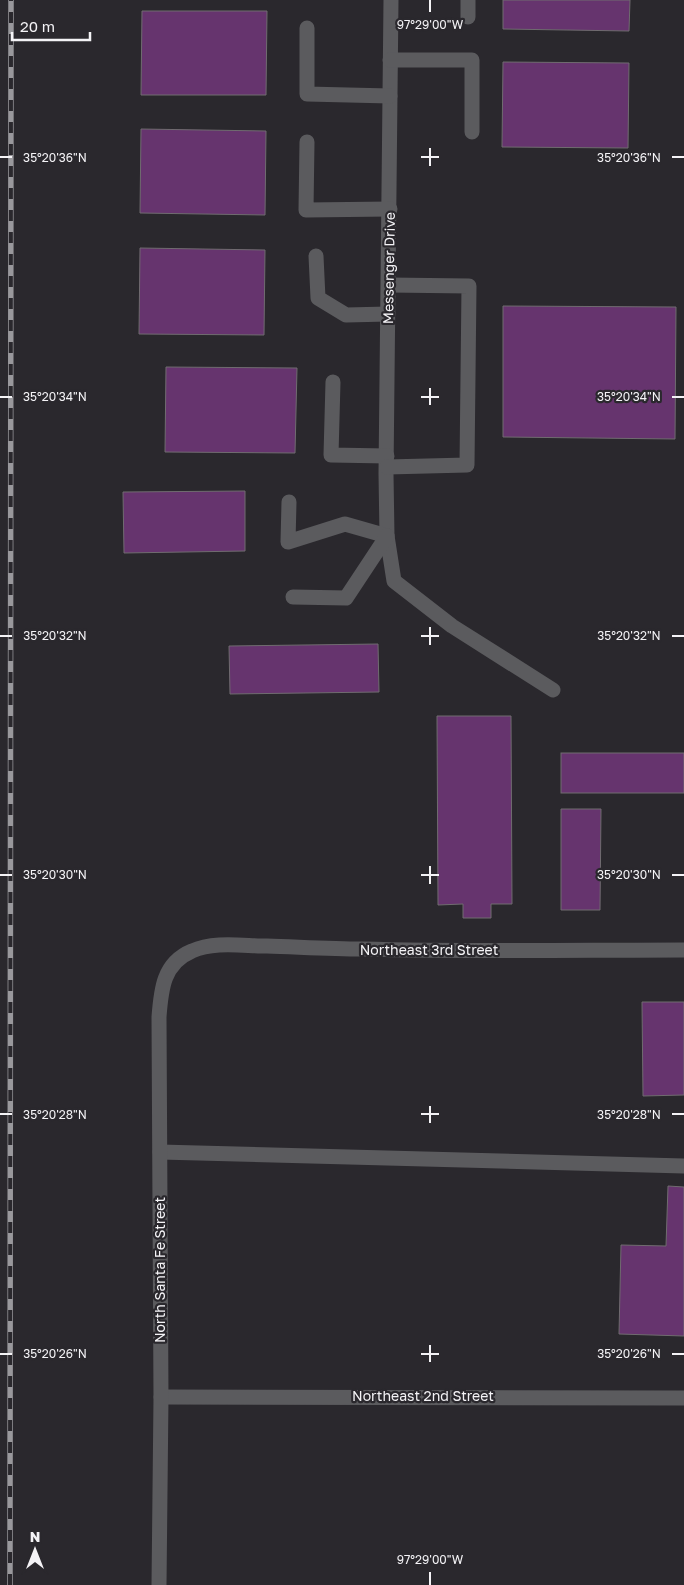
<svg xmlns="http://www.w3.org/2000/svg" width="684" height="1585" font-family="'Golos Text',sans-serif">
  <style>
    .building { fill: #66346e; stroke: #706c70 }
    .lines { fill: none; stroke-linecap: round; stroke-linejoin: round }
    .minor { stroke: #5b5b5e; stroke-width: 15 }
    .rail-casing { stroke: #99989c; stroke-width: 5.5 }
    .rail { stroke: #2a282d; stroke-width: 4; stroke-dasharray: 11; stroke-linecap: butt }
    .ticks { fill: none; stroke: #f4f3f6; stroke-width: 2 }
    .labels { text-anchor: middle; stroke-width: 4.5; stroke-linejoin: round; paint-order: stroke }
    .street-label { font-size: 14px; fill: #f4f3f6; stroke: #2a282d }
    .ticks-label { font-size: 12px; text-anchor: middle; fill: #f4f3f6; stroke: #2a282d; stroke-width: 4.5; stroke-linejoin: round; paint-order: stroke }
  </style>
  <rect width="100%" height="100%" fill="#2a282d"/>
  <g class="building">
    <polygon points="503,0 630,0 629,31 503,29"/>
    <polygon points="142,11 267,11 266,95 141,95"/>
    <polygon points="503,62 629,63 628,148 502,147"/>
    <polygon points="141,129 266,131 265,215 140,213"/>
    <polygon points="140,248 265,250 264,335 139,334"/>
    <polygon points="503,306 676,307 675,439 503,437"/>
    <polygon points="166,367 297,368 295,453 165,452"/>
    <polygon points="245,491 245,551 124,553 123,492"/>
    <polygon points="378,644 379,692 230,694 229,646"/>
    <polygon points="437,716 511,716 512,904 491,904 491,918 463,918 463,904 438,905"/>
    <rect x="561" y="753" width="123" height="40"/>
    <polygon points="561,809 601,809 600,910 561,910"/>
    <polygon points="642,1002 684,1002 684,1095 643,1096"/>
    <polygon points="668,1186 684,1187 684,1336 619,1334 621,1245 666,1246"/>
  </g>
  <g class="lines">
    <g class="minor">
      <polyline points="391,0 386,474 387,536 394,581 452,626 553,690"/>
      <polyline points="468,0 468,17"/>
      <polyline points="307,28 307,94 390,96"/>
      <polyline points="390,60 472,60 472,132"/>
      <polyline points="307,142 306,210 390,209"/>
      <polyline points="316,256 318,298 346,315 388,314"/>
      <polyline points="333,382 331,455 387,456"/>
      <polyline points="387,467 467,465 469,286 389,285"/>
      <polyline points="289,502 288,542 345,524 387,536"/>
      <polyline points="293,597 346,598 387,536"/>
      <polyline points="160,1152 684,1166"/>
      <polyline points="161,1397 684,1398"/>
      <path d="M159,1585l2,-188 -2,-380c2,-27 4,-54 33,-66 22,-10 51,-5 75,-5 32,1 63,3 95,3 107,3 215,1 322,1"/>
    </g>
    <defs>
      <polyline id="rail" points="10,1585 11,0"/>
    </defs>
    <use href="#rail" class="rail-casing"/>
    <use href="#rail" class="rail"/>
  </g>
  <path class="ticks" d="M430,0v12M430,148v18M0,157h12M421,157h18M672,157h12M430,388v17M0,397h12M421,397h18M672,397h12M430,627v18M0,636h12M421,636h18M672,636h12M430,866v18M0,875h12M421,875h18M672,875h12M430,1106v17M0,1114h12M421,1114h18M672,1114h12M430,1345v17M0,1354h12M421,1354h18M672,1354h12M430,1572v13"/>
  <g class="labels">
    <g class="street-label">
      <text transform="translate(389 268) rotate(-89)" y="5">Messenger Drive</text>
      <text x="429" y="955">Northeast 3rd Street</text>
      <text transform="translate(160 1270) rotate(-90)" y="5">North Santa Fe Street</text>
      <text x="423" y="1401">Northeast 2nd Street</text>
    </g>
  </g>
  <g class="ticks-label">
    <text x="430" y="29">97°29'00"W</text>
    <text x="55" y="162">35°20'36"N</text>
    <text x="629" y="162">35°20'36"N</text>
    <text x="55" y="401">35°20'34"N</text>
    <text x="629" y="401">35°20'34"N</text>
    <text x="55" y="640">35°20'32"N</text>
    <text x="629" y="640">35°20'32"N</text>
    <text x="55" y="879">35°20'30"N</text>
    <text x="629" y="879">35°20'30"N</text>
    <text x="55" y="1119">35°20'28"N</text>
    <text x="629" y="1119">35°20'28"N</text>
    <text x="55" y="1358">35°20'26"N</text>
    <text x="629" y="1358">35°20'26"N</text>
    <text x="430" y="1564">97°29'00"W</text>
  </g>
  <g transform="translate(35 1550)" stroke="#2a282d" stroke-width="4" paint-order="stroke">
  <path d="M0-4L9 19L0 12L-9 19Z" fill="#f4f3f6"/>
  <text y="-8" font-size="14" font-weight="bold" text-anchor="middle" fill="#f4f3f6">N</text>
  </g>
  <path d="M12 32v8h78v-8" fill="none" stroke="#f4f3f6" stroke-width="2.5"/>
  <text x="20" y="32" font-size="15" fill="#f4f3f6" stroke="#2a282d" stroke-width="4" paint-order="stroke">20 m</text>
</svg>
